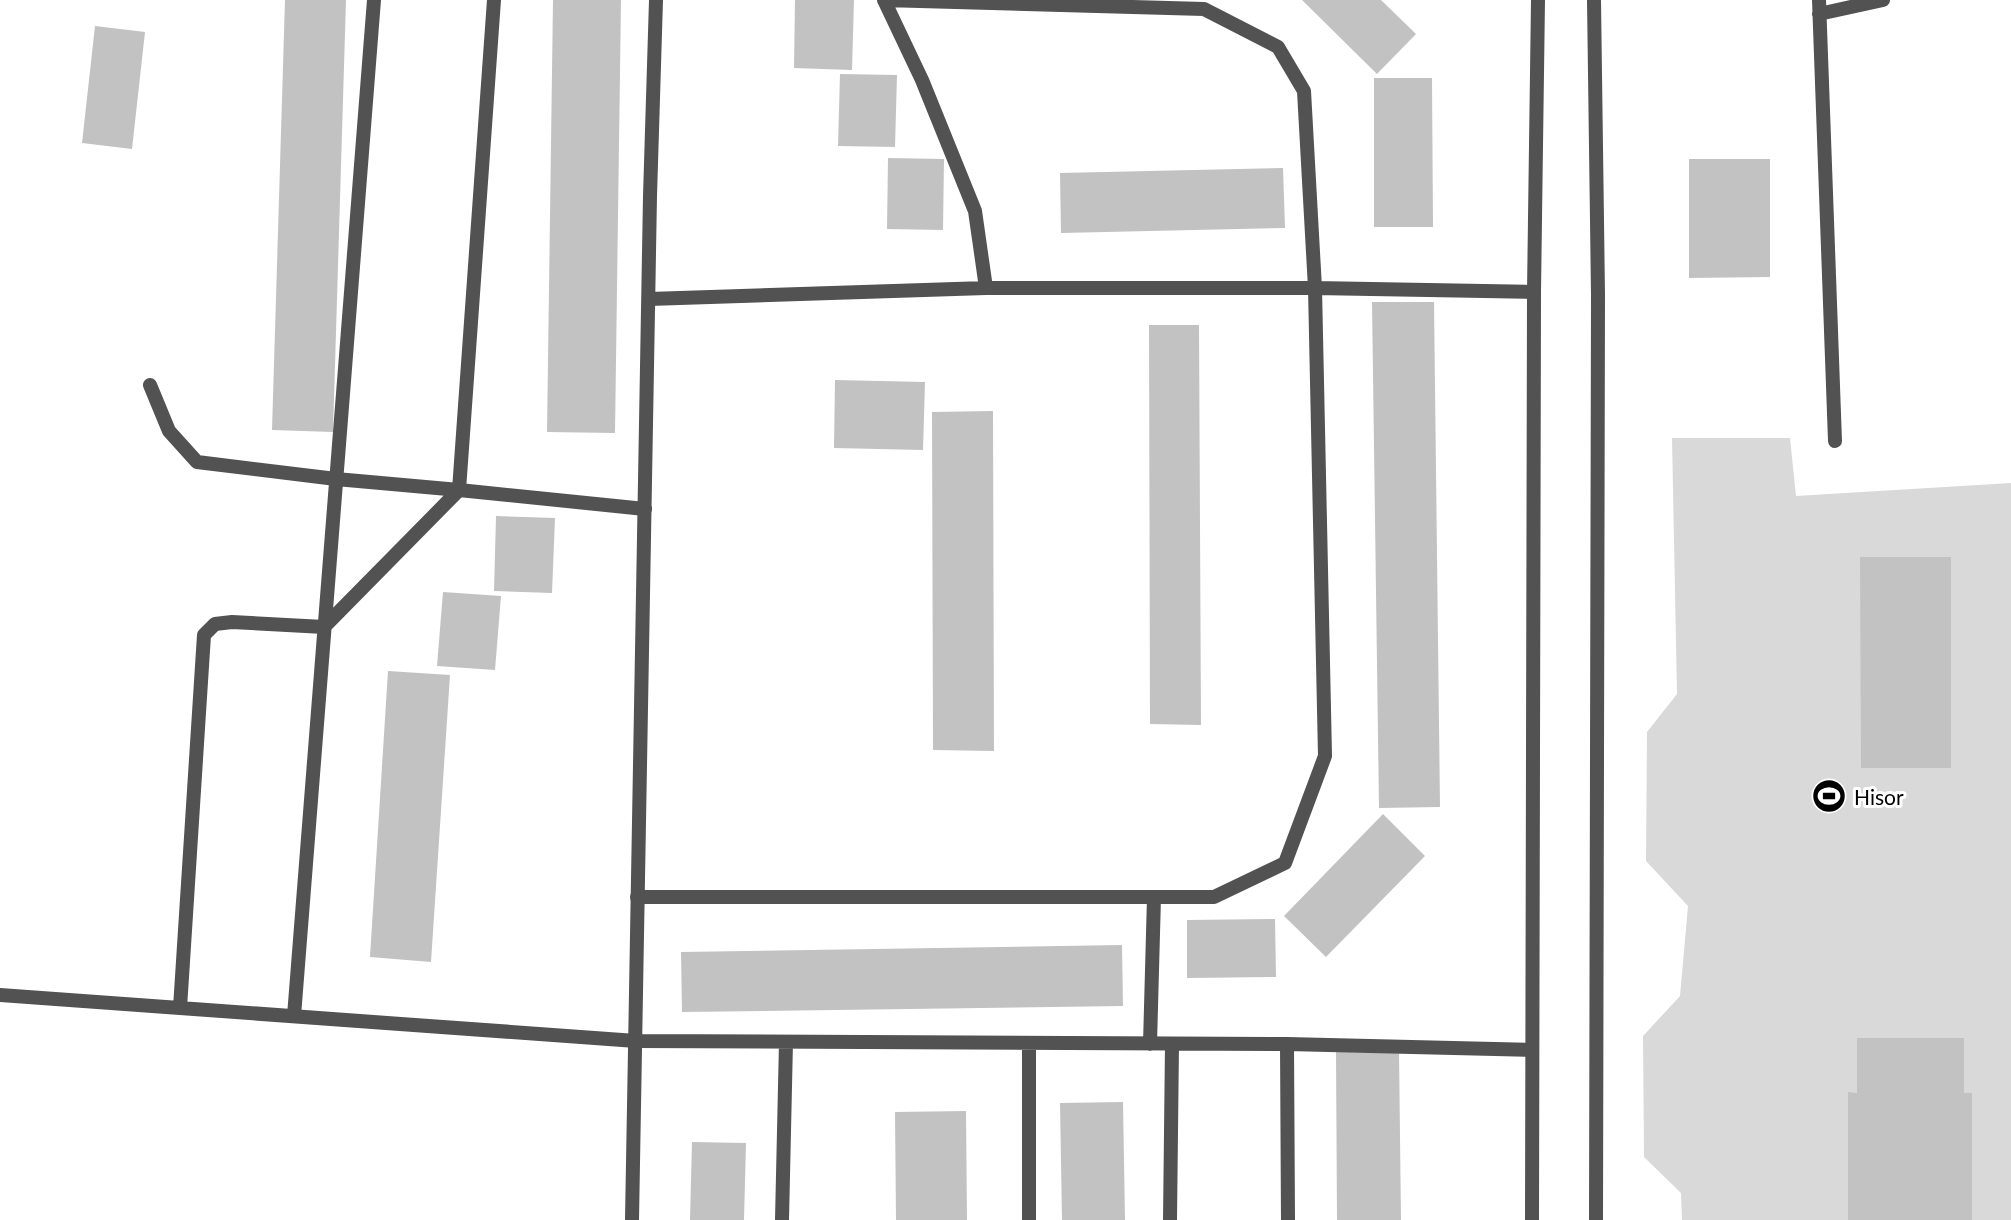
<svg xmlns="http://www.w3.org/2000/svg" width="2011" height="1220" font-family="Lato,sans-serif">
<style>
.green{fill:#d9d9d9}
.building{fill:#c2c2c2}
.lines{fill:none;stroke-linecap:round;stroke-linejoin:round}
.lane{stroke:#525252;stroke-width:14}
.street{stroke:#525252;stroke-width:14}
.labels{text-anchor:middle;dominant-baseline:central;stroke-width:6;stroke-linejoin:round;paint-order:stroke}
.poi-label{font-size:21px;fill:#000;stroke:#fff;text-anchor:start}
</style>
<rect width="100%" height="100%" fill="#fff"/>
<path class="green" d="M1672,438H1790L1796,496L2011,483V1220H1682L1681,1193L1644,1157L1643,1036L1680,996L1688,906L1646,861L1647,732L1677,694Z"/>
<path class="building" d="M285,0H346L333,432L272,430Z
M553,0H621L615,433L547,432Z
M795,0H854L852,70L794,68Z
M1302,0H1381L1416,34L1377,74Z
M95,26L145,32L132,149L82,143Z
M840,74L897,75L895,147L838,146Z
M1374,78H1432L1433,227H1374Z
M888,158L944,159L943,230L887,229Z
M1689,159H1770V277L1689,278Z
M1283,168L1285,228L1061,233L1060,173Z
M1372,302H1434L1440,807L1379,808Z
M1149,325H1199L1201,725L1150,724Z
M835,380L925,382L923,450L834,448Z
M993,411L994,751L933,750L932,412Z
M496,516L555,518L552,593L494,591Z
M1860,557H1951V768H1861Z
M443,592L501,596L495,670L437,666Z
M388,671L450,675L431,962L370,957Z
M1383,814L1425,856L1326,957L1284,916Z
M1275,919L1276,977L1187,978V920Z
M1122,945L1123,1006L682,1012L681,952Z
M1857,1038H1964V1093H1972V1220H1848V1092L1857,1093Z
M1399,1051L1401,1220H1337L1336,1052Z
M1123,1102L1125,1220H1062L1060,1103Z
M966,1111L967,1220H896L895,1112Z
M692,1142L746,1143L744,1220H690Z"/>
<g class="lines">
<path class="lane" d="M494,0L459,490L645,509
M884,0L922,80L975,211L986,288H1315L1534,292
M1819,0L1835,441
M1819,14L1883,0
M649,299L986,288
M150,385L169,431L197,462L336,479L459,490L324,627L232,622L215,624L204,635L180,1008
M637,897H1214L1285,863L1325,756L1315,288L1304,91L1278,47L1204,9L884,0
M0,995L636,1041L1287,1044L1532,1050
M294,1016L374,0
M1029,1043V1220
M1150,1044L1154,897
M1287,1044L1288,1220
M782,1220L786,1042
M1170,1220L1172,1044"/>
<path class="street" d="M1594,0L1598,295L1596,1220
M632,1220L650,196L656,0
M1532,1220L1534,292L1538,0"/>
</g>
<defs>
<g id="stadium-disc" transform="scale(1.75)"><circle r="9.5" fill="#000" stroke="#fff"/><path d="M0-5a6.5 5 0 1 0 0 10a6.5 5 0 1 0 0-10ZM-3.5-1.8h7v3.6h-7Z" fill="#fff"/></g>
</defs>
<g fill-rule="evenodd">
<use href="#stadium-disc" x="1829" y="796"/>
</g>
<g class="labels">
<g class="poi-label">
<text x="1854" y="796">Hisor</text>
</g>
</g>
</svg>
